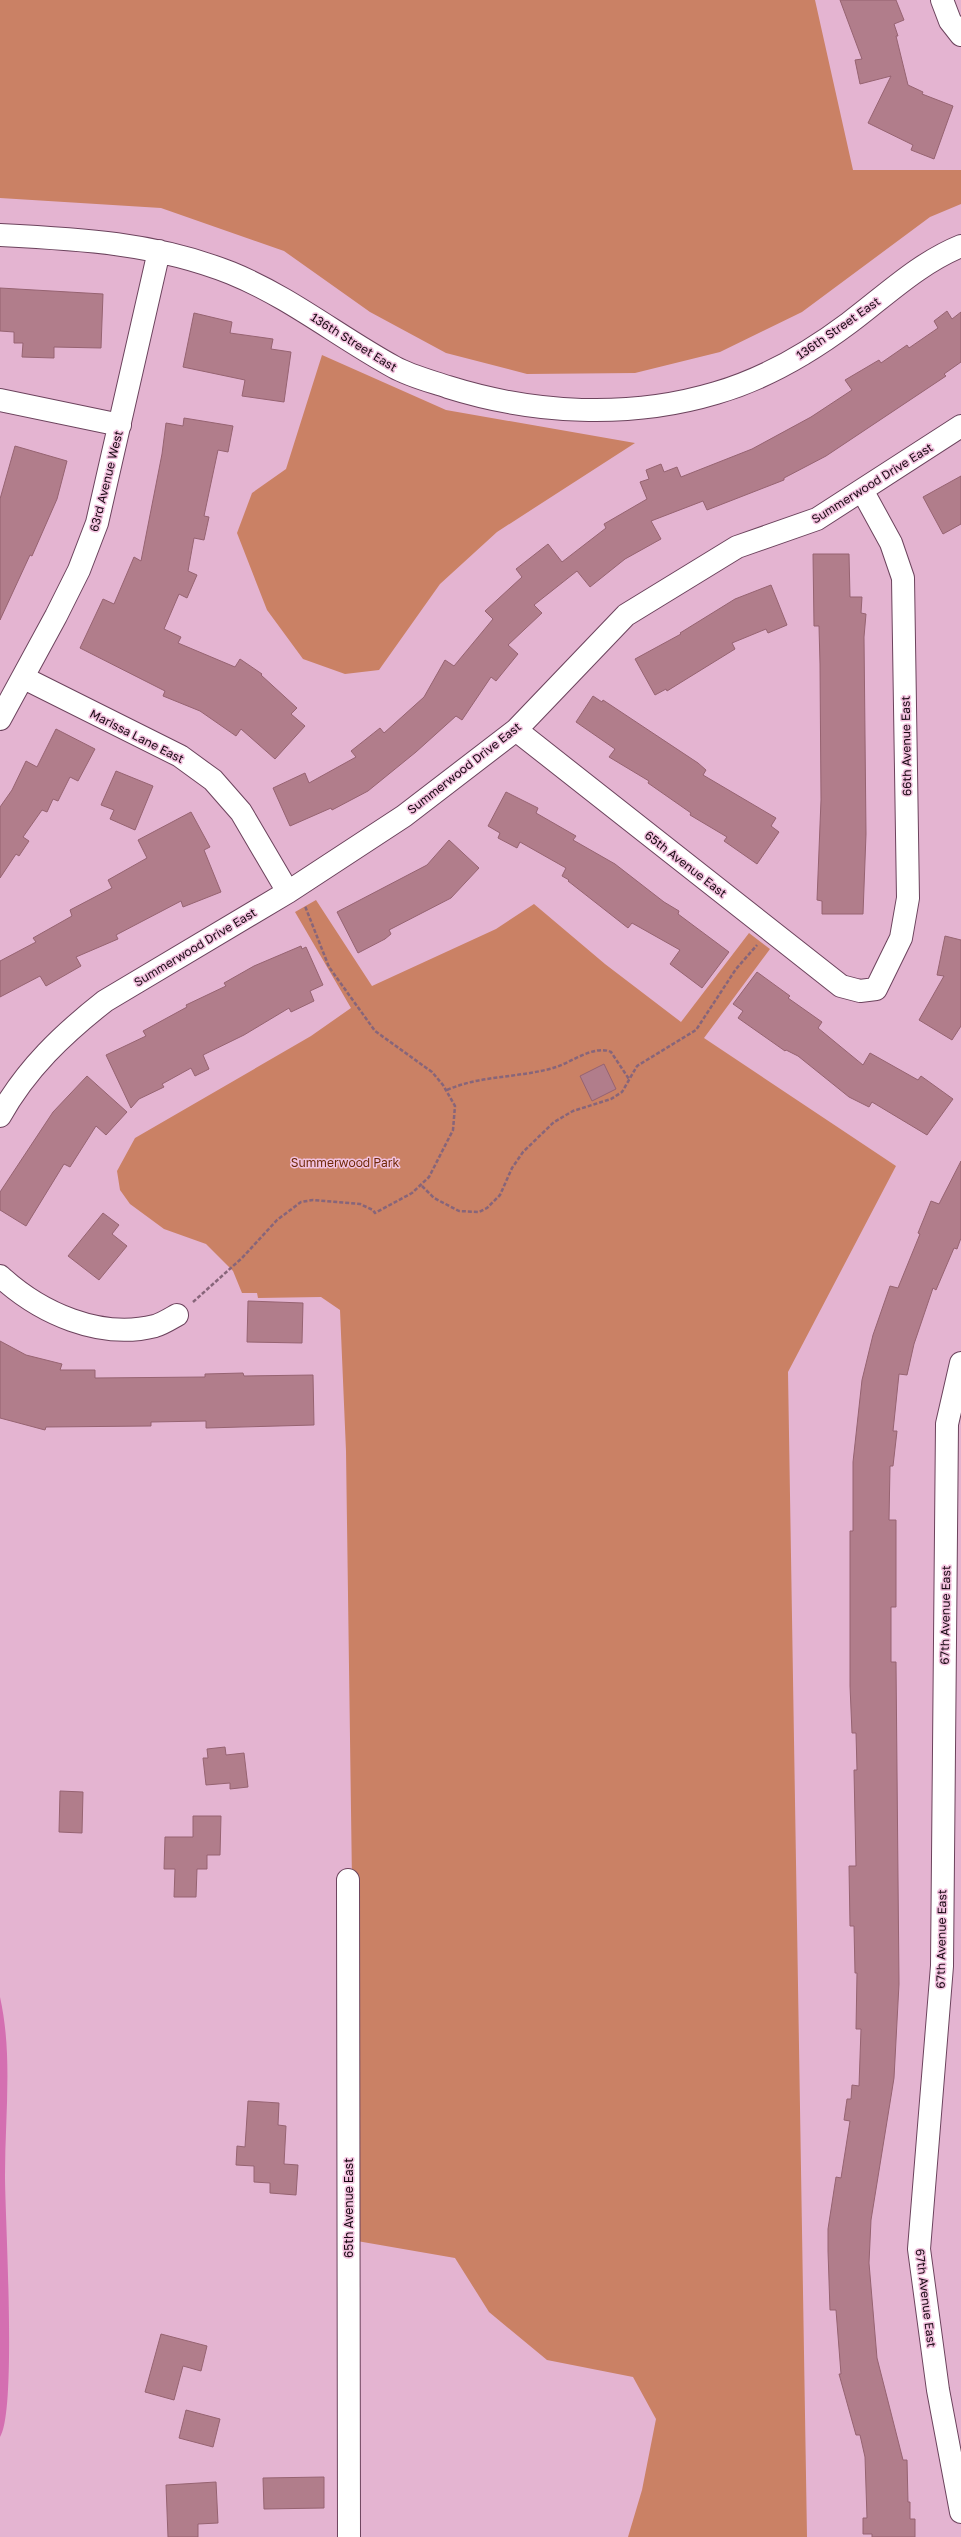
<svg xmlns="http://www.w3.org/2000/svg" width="961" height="2537" font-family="'Golos Text',sans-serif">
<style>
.green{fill:#ca8165}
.water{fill:#d46fb1}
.building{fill:#b17d8b;stroke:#966371}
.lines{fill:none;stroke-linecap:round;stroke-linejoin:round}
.minor-casing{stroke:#6c435d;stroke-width:24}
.path{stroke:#87657a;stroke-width:2.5;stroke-dasharray:4 2;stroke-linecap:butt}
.minor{stroke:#fff;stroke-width:22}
.labels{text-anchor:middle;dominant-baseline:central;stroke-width:3;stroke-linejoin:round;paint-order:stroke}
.street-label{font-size:12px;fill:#190913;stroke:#f2c1de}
.park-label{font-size:12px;fill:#6f2908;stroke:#f2c1de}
</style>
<rect width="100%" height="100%" fill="#e4b4d1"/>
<path class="green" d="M0,0H815L853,170H961V204L930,217L802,312L720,352L635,373L527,374L446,353L370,312L284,251L161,208L0,198Z
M322,355L446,410L635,443L497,532L440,584L379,670L345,674L303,659L267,610L237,533L252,493L286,469Z
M316,900L372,986L496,929L534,904L605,964L681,1022L749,933L770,949L704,1038L896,1166L788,1372L807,2537H628L642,2490L656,2419L633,2377L547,2360L489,2312L455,2258L357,2241L346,1451L340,1310L321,1297L258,1298L257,1293H242L233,1271L206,1244L164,1229L130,1204L120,1190L117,1171L135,1138L311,1036L351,1008L295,912Z"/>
<path class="water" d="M0,1997C13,2055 5,2116 5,2175C5,2217 17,2411 0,2437Z"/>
<path class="building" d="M840,0H896L904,20L894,24L898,36H896L908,85L923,92L922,94L953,106L934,159L911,150L913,145L868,123L891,76L860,84L855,60L862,59Z
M0,288L103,294L101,348L54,347V358L22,357L23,343H14V332L0,331Z
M947,311L952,319L961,312V362L944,374L946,376L826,456L784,478V480L707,510L703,501L651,521L661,539L625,559L590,587L577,571L534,605L542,613L508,645L518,654L496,681L491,677L462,720L456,716L416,752L368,791L332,810L331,808L290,826L273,788L305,773L309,783L356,757L351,751L380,728L384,733L424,697L445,660L454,666L493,619L485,611L522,577L516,569L548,544L562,562L606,528L604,524L647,499L640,482L649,479L646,470L661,464L664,472L677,467L681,477L752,449L811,417L852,390L845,380L879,360L881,363L907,345L909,348L938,328L934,321Z
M194,313L232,322L230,333L273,339L271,349L291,352L284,402L242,396L245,380L183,367Z
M184,418L233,426L228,452L218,450L204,516L209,517L204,540L194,538L188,571L197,575L187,598L179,594L164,629L181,637L178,643L235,667L240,659L262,674L261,675L297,708L291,714L305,726L275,759L241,729L236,736L200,711L163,696L165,691L80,648L103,599L114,604L134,557L141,561L162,454L166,423L183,426Z
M15,446L67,461L57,499L32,556L30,555L0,620V499Z
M961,476V524L943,534L923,497Z
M813,554H849L850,597H862L861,613L866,614L864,637L866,834L863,914H822V901L817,900L821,800L820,664L819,626H814Z
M771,585L787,625L768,633L766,629L732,643L735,649L667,691L666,689L655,695L635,659L681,634L680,633L735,599Z
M593,696L602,702L603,700L698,763L706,770L703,775L776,818L771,826L779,832L757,864L724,841L727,837L690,815L691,813L648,783L649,781L609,757L615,749L576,722Z
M56,729L95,749L78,781L70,777L58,801L53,799L47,812L42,810L23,837L29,841L19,856L16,854L0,878V807L12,790L26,761L37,767Z
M116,771L153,786L135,830L110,819L114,810L101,805Z
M506,792L538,808L536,813L576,836L573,840L615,864L664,902L679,911L678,914L729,952L702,988L670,964L680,950L632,923L628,928L568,881L569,880L562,876L566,868L520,842L517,848L498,838L500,833L488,826Z
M191,812L210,847L204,850L221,892L183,907L181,901L116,935L118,939L76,957L81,966L46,986L40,976L0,997V961L36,942L33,938L72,916L70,910L112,888L108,880L147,858L138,840Z
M449,840L479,868L451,898L389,930L391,934L385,939L358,953L337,912L427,865Z
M945,936L961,940V1026L952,1040L919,1020L944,976L937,975Z
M301,946L302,949L306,947L323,985L310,991L314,1001L291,1012L289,1008L244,1035L203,1055L209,1069L195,1076L191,1068L162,1084L164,1087L139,1099L131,1108L106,1055L146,1036L143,1031L187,1007L186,1005L226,986L224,983L254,966Z
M757,972L790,996L788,998L822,1022L818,1028L863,1065L870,1053L918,1080L921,1076L953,1099L927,1135L872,1102L869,1107L849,1097L798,1056L786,1050L785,1051L738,1018L743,1011L733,1004Z
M604,1064L616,1089L592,1101L580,1076Z
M87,1076L127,1112L106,1135L96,1126L70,1167L64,1164L26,1226L0,1210V1192L53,1112Z
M961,1161V1238L957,1249L954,1248L936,1290L933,1288L914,1344L907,1375L899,1374L893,1431H897L893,1466H890L889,1520H896V1607H891V1662H896L899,1984L894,2078L871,2220L869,2263L877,2358L903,2460H907L908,2502H910V2519H915V2537H872V2534H863V2518H867L865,2457L860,2435H856L839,2374H841L836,2310H830L828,2251V2229L836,2177L841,2178L850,2121L844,2120L847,2099H851L852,2085L859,2086L861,2029H856L857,1973H855L854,1926H850L849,1866H856L854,1770H857L856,1733H852L850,1686V1531H853V1462L862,1380L873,1335L890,1286L898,1288L920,1234L918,1233L931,1201L939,1204Z
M103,1213L119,1225L112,1234L127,1246L99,1280L68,1256Z
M248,1301L303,1303L302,1343L247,1342Z
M0,1341L26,1355L62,1364L60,1370H95V1378L205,1377V1374L243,1373L244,1376L313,1375L314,1425L206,1428V1421L151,1422V1426L46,1427L45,1430L0,1418Z
M225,1747L226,1755L244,1753L248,1787L230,1789V1783L206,1785L203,1758H208L207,1749Z
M60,1791L83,1792L82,1833L59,1832Z
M193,1816H221L220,1855H207V1869H197L196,1897H174L175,1869H164L165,1837H193Z
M248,2101L279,2103L278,2125L286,2126L284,2164L298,2165L296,2195L270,2193V2183L254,2182V2166L236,2165L237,2146L245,2147Z
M161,2334L207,2346L201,2371L183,2366L174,2400L145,2392Z
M186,2410L220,2419L213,2447L179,2438Z
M324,2477V2508L264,2509L263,2478Z
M216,2482L218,2523L198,2524V2537H168L166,2485Z"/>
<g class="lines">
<g class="minor-casing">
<path id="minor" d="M942,0L950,21L961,35
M0,235C79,239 156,243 231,273C290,297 339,337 394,367C410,376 430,381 448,387C534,414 629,419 716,393C764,379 809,353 849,323C885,296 919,263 961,246
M0,400L120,425
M24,678L180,756L213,780L241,812L288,892
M0,719L56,616L79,570L97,523L159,251
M516,730L841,986L860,991L876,989L901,938L908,898L903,578L891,543L862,490
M0,1116C26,1069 63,1034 105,1001L288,892L404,816L516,730L626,615L737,547L817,519L961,426
M0,1276C40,1313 100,1340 155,1326C162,1324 170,1319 177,1315
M961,1363L947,1424L942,1966L919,2249L938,2390L961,2512
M348,1880L349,2537"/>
</g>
<path class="path" d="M447,1090C481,1075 518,1078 553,1068C569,1064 594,1044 611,1052L629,1079
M422,1186L434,1198L459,1211L479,1212L487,1208L500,1195L512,1168L523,1152L554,1122L573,1111L611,1099L622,1092L637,1066L696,1030L736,969L757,945
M193,1302L242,1258L277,1220L301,1202L313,1200L360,1204L373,1210L375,1213L412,1193L429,1177L453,1130L455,1106L443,1085L432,1072L375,1031L329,967L305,906"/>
<use href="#minor" class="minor"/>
</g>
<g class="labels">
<g class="street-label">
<text transform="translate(838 328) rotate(-35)">136th Street East</text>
<text transform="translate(354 342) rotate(32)">136th Street East</text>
<text transform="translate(106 481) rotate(-76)">63rd Avenue West</text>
<text transform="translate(872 483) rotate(-32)">Summerwood Drive East</text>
<text transform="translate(137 736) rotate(27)">Marissa Lane East</text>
<text transform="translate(906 746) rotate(-91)">66th Avenue East</text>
<text transform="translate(464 768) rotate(-38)">Summerwood Drive East</text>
<text transform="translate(686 864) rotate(38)">65th Avenue East</text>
<text transform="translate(195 947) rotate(-31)">Summerwood Drive East</text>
<text transform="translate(945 1615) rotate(-89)">67th Avenue East</text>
<text transform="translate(941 1939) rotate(-89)">67th Avenue East</text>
<text transform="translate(348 2208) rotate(-90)">65th Avenue East</text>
<text transform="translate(926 2298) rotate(83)">67th Avenue East</text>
</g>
<g class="park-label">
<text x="345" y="1162">Summerwood Park</text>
</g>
</g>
</svg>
